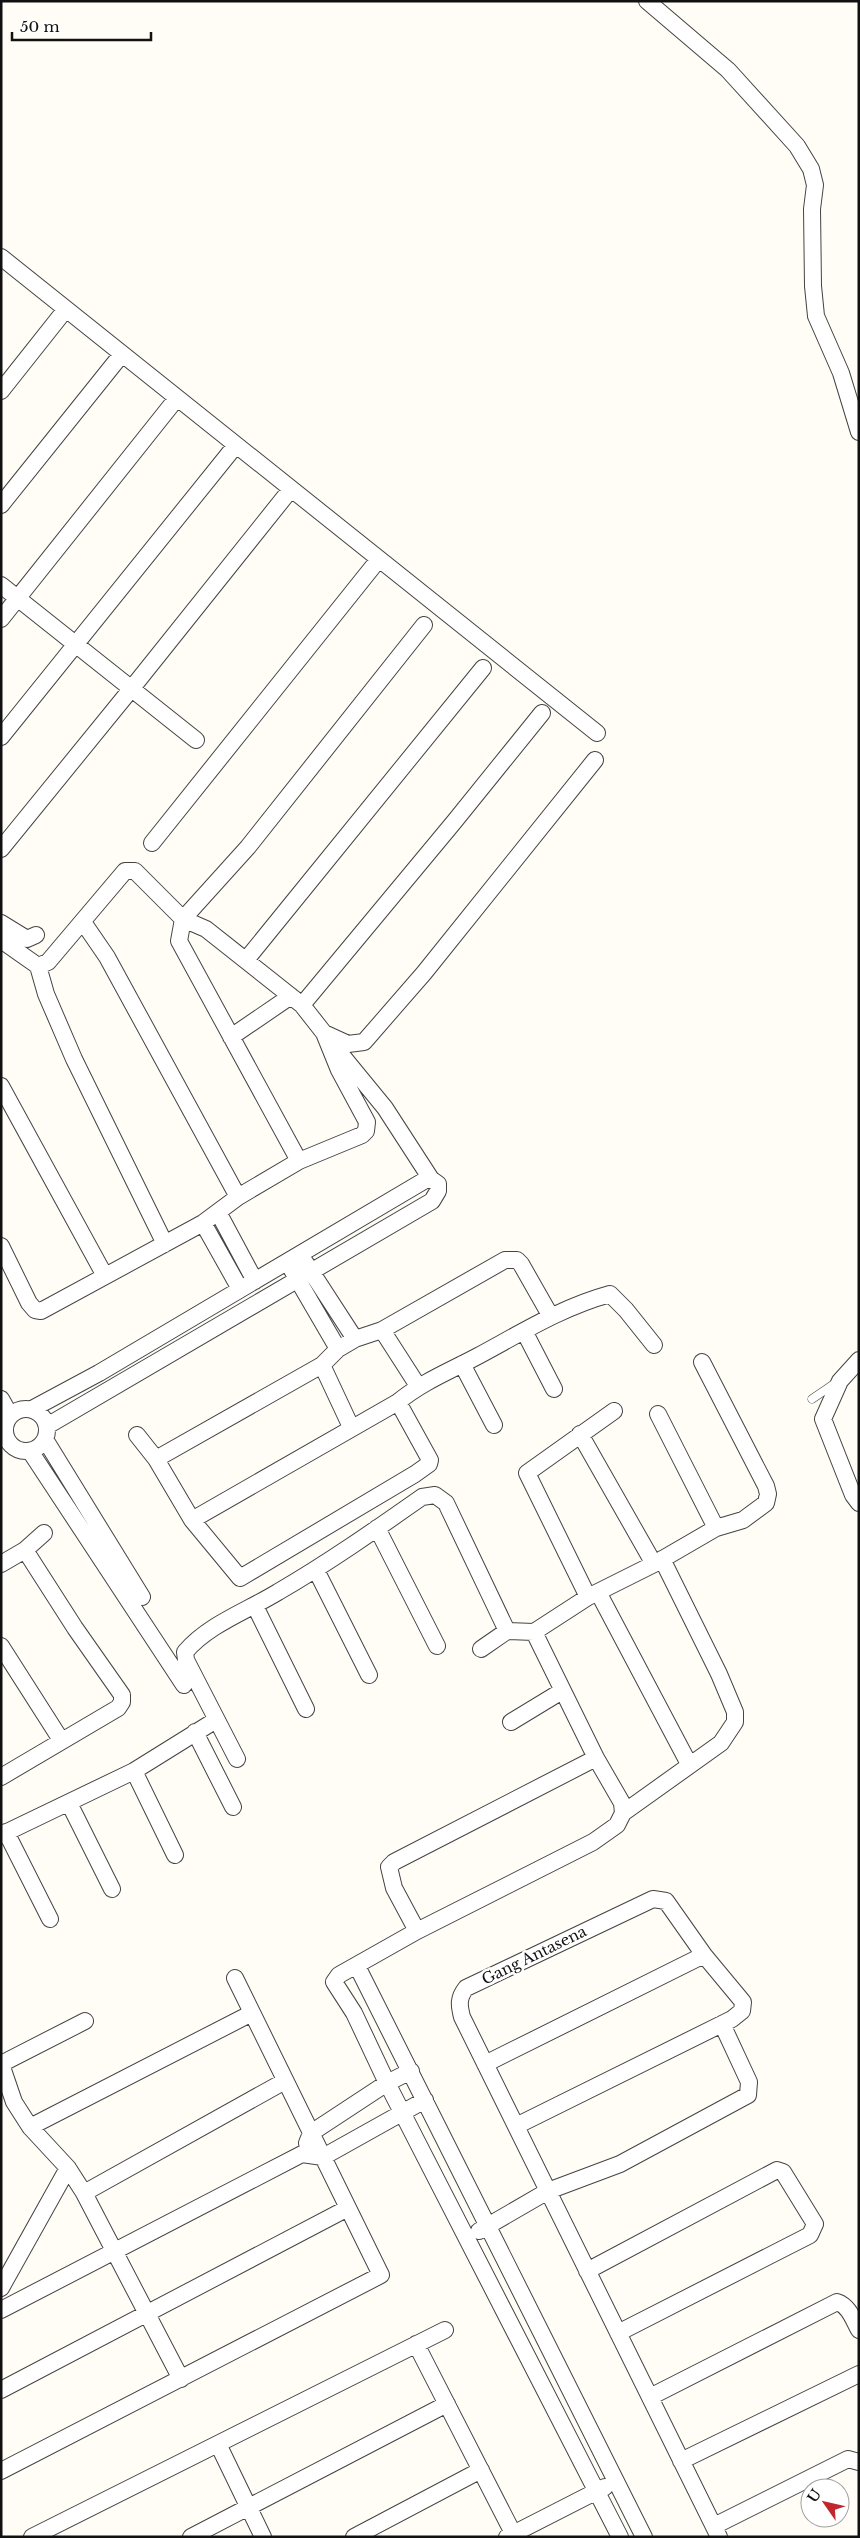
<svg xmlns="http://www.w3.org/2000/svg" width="860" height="2538" font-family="'Libre Baskerville',serif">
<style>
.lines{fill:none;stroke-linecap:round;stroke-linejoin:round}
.lane-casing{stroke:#444;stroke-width:9}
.street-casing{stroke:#444;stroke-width:18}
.lane{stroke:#fff;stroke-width:8}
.street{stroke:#fff;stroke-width:16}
.labels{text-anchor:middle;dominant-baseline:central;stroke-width:5;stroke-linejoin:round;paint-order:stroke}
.street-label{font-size:15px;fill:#111;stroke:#fff}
</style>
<rect width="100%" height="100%" fill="#fffdf5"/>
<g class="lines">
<g class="lane-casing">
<path id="lane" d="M812,1399L834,1384"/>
</g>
<g class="street-casing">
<path id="street" d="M647,1L728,70L797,146L811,169L815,185L812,209L813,286L816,316L841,373L859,432
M1,257L597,733
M1,391L66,309
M1,505L122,354
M1,585L196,740
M1,619L177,398
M1,737L236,445
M152,843L379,559
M1,849L132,688L291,489
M83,922L107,957L238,1197
M1,923L27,939L36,935
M1,940L38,966L48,962L125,871H135L183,919L206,929L302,1005L324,1033L339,1070L367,1122L366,1131L362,1135L299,1161L238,1197L203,1223L41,1311L35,1310L29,1303L1,1246
M246,960L483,668
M38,966L46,994L74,1059L165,1244
M302,1005L454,822L542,713
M324,1033L348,1044L364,1042L424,973L595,760
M231,1037L291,996
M335,1047L385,1108L431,1179
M1,1086L105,1276
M299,1161L179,941L183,919L248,847L424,625
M218,1212L255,1281
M203,1223L240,1289
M305,1262L355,1339
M292,1270L338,1349
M382,1330L418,1386
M524,1331L554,1389
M859,1360L840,1381L823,1419L853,1495L859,1503
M462,1364L494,1425
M322,1365L351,1427
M1,1399L10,1415
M5 1430a21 21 0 1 1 42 0a21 21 0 1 1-42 0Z
M32,1409L99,1373L427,1179H431L438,1184V1191L432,1201L47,1426
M658,1414L716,1528
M580,1434L654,1564
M137,1435L156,1459L192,1520L240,1578L415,1474L429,1464L430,1460L398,1402
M46,1441L142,1597
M30,1451L184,1685
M156,1459L322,1365L338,1349L355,1339L382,1330L505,1260H517L521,1264L550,1315
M192,1520L398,1402C422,1382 450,1371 478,1356C521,1333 562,1307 610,1294L626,1310L654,1345
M377,1528L437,1646
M1,1564L25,1550L44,1533
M316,1570L369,1675
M598,1592L689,1764
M588,1597L527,1473L614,1411
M255,1606L306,1709
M534,1632L596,1758L622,1803L623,1813L617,1825L593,1842L417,1931L339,1975L334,1982L354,2013L387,2083L620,2537
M1,1646L61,1740
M481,1649L507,1631L534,1632L588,1597L654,1564L716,1528L743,1520L766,1503L768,1494L766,1486L702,1362
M511,1722L562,1691
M195,1732L233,1807
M237,1759L186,1660L185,1652C209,1624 247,1611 278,1592C328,1563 375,1530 422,1497L435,1495L446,1503L507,1631
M134,1771L175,1855
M1,1777L118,1708L122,1702V1695L75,1628L25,1550
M69,1803L112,1889
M623,1813L721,1743L735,1722V1712L719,1674L662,1559
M6,1832L50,1919
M1,1835L134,1771L216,1720
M417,1931L394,1888L389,1867L394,1862L596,1758
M704,1955L666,1901L653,1899L466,1988C458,1998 459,2005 462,2017L719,2537
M357,1966L644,2537
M1,2064L14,2102L30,2127L68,2168L84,2193L181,2379
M1,2064L85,2021
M485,2064L704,1955L743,2002L742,2011L732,2019L516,2126
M30,2127L252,2013
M307,2143L311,2133L387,2083L411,2071
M84,2193L285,2081
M479,2231L548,2191L620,2164L748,2095L749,2082L722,2024
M587,2271L777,2170L783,2172L815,2224L810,2235L618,2333
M1,2288L68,2168
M1,2310L302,2154L323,2157L425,2100
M416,2344L515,2537
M1,2390L348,2208
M650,2397L837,2302C849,2306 853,2319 859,2330
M218,2444L263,2537
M681,2461L859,2374
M1,2471L381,2275L235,1978
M714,2526L848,2459L859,2462
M32,2537L445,2330
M191,2537L447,2404
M354,2537L481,2470
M507,2537L605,2487"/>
</g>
<use href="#lane" class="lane"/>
<use href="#street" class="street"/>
</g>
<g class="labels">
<g class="street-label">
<text transform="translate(534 1955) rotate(-26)">Gang Antasena</text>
</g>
</g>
<rect width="860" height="2538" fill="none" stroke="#111111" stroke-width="5"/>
<g transform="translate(825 2503) rotate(304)"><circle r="24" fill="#ffffff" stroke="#a0a0a0"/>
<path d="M0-4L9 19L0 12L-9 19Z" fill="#c4262e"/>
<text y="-8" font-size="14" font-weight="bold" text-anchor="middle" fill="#111111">U</text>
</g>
<path d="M12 32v8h139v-8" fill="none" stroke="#111111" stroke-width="2.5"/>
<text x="20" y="32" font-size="15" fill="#111111" stroke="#ffffff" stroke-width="4" paint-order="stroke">50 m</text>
</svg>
